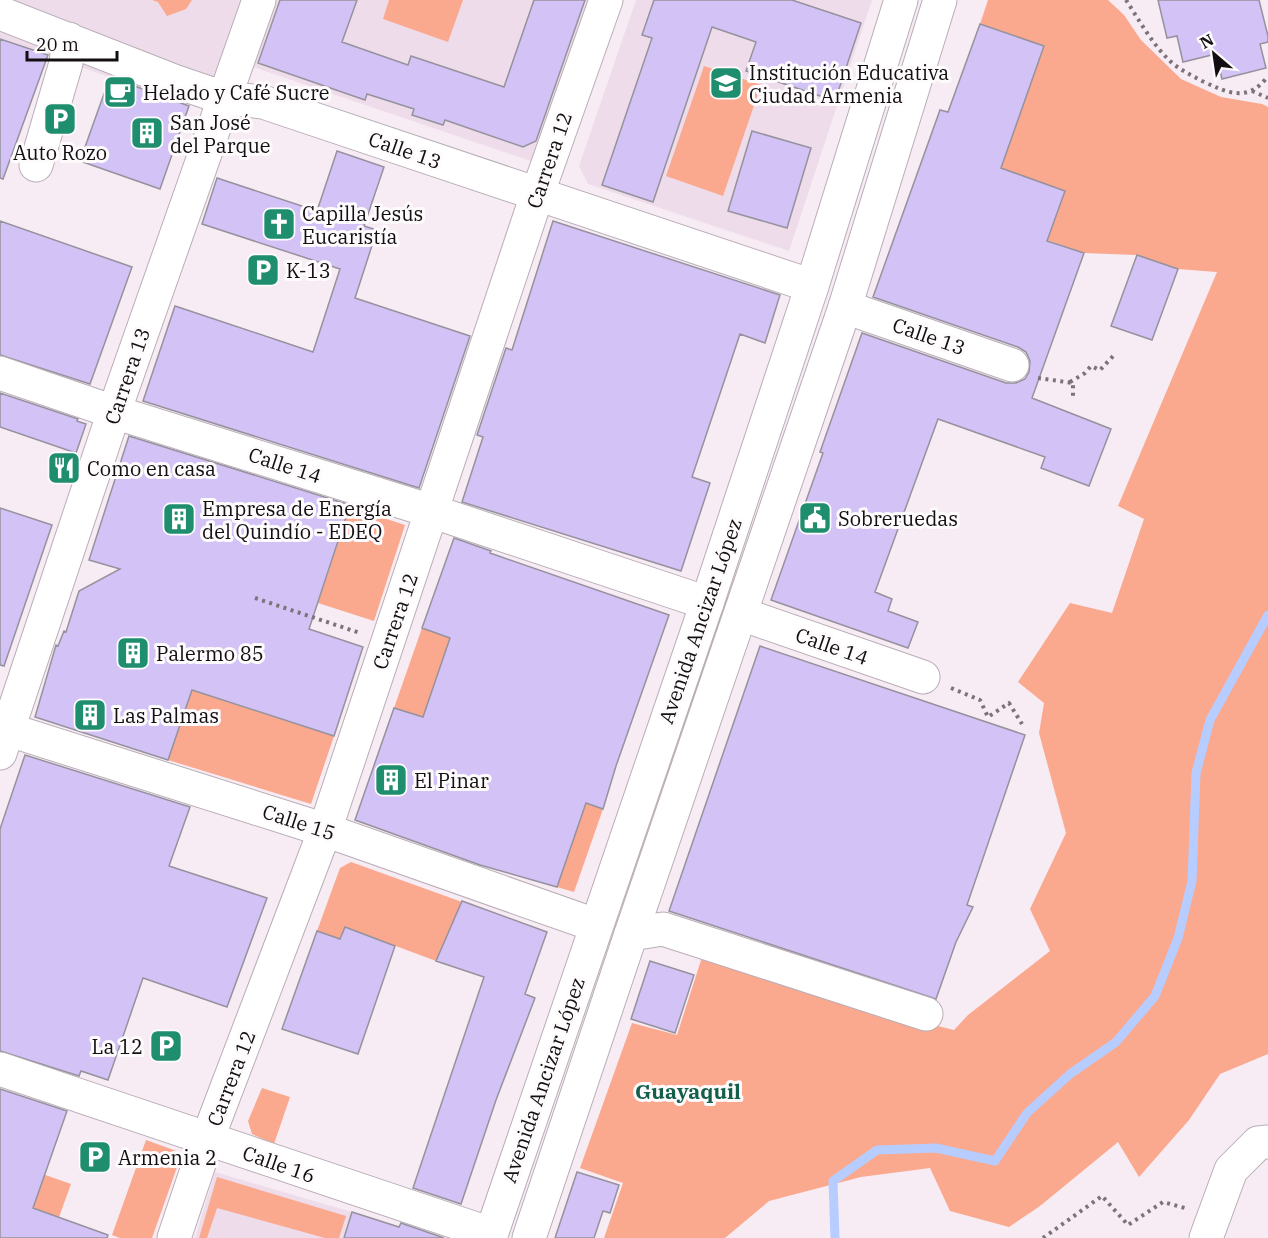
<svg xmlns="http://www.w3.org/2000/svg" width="1268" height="1238" font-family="'IBM Plex Serif',serif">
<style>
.built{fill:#eedcea}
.green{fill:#faa88e}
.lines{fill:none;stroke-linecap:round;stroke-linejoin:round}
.stream{stroke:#b8cdff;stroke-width:9}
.building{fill:#d3c2f6;stroke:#95929d;stroke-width:1.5}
.minor-casing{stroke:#b9aeb7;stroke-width:35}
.major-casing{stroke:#b9aeb7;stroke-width:35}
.path{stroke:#7b7379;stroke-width:4;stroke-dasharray:3 4.5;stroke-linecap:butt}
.minor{stroke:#fff;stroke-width:33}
.major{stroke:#fff;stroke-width:33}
.labels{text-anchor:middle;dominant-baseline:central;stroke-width:6;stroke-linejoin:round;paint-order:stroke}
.poi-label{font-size:20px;fill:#120e11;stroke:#fefbfd;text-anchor:start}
.street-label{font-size:20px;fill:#120e11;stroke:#fefbfd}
.neighbourhood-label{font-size:21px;font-weight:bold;fill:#135f49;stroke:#fefbfd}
</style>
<rect width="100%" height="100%" fill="#f7ebf4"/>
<path class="built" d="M0,0H590L534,162L253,67L237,118L190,105L0,39Z
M636,0H872L789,251L588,184L579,166Z
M215,1172L352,1212L344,1238H195Z"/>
<path class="green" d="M152,0H192L186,9L167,16L158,2Z
M389,0H463L448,42L383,19Z
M988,0H1108L1124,15L1141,40L1181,79L1221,97L1262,104L1268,107V1054L1220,1074L1189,1120L1139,1177L1118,1142L1040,1206L1009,1227L950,1211L930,1168L861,1177L769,1201L725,1238H604L623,1183L580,1168L632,1023L677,1035L703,954L824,998L954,1030L968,1015L1050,951L1030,909L1066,833L1039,733L1044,703L1018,682L1070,603L1112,613L1144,519L1118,506L1217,272L1178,269L1137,255L1084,253L1047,240L1065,191L997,167L1013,134L1044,46L980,24Z
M704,66L761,85L723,196L666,176Z
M350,507L405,525L374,621L318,603Z
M422,628L450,638L435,682L464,692L451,727L394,708Z
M191,690L334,736L311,804L168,760Z
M535,786L603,809L574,892L557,887Z
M351,862L462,902L436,961L345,927L340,939L317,931L340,868Z
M262,1088L290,1097L274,1144L252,1134L248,1121Z
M146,1140L182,1153L152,1238H120L112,1235Z
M20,1166L71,1184L59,1217L8,1199Z
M217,1177L346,1216L339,1238H325L217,1208L207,1238H199Z"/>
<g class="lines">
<path class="stream" d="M835,1238L833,1181L877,1150L936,1148L995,1161L1027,1113L1070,1074L1116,1042L1155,996L1178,938L1192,881L1196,773L1210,720L1268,615"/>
</g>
<path class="building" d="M280,0H357L342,42L408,65L411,56L504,87L534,0H585L536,141L523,147L445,120L443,125L412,115L414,109L367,94L365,100L258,63Z
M654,0H792L861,23L835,101L746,71L756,42L712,27L653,202L602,185L652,38L642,35Z
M1158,0H1259L1268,36V42L1260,44L1266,68L1222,79L1216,54L1183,62L1177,36L1167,38Z
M980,24L1044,46L1001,168L1065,191L1047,241L1084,253L1032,398L1111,429L1089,486L1041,468L1045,457L938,419L875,592L892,599L888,611L918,622L908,648L771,600L823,453L820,452L862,333L1006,383H1016L1025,379L1029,372L1030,361L1026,352L1018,347L873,297L940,110L948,112Z
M0,39L48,55L3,179L0,178Z
M110,77L189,106L160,189L80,161Z
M752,131L811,148L787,228L728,211Z
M337,151L384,167L364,226L377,230L355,298L470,336L419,488L143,401L175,306L313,352L340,269L202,224L217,178L317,211Z
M0,221L132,267L90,384L0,355Z
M553,221L780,295L765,343L740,334L692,477L710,483L681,571L462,502L483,437L477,435L506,348L512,350Z
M1137,255L1178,269L1152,340L1111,326Z
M0,393L78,419L77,421L86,424L76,453L0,427Z
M129,436L350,505L309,629L363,647L334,736L192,690L168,760L35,717L56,645L58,646L64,631L66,632L79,591L120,569L89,560Z
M0,508L52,525L4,666L0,665Z
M454,538L491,551L490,553L669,615L616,766L603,809L586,803L557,887L480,865L355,820L394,708L423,717L450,638L422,628Z
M760,646L1025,735L967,905L973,907L956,942L936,999L669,911Z
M25,755L190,807L169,866L267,898L227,1007L143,978L108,1080L81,1071L79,1076L0,1051V829Z
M462,901L547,932L525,994L535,998L496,1100L461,1204L413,1188L484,977L436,961Z
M345,927L395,946L358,1054L282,1029L317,931L340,939Z
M650,961L694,975L675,1033L631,1019Z
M0,1089L67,1111L33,1208L108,1235L107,1238H0Z
M577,1172L619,1185L610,1213L603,1211L594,1238H555Z
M352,1212L399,1227L401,1223L444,1238H344Z"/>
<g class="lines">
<g class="minor-casing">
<path id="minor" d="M0,13L174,81L215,95L225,98L263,102L812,286
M36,165L66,63L69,39
M845,307L1012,365
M0,373L114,412L431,511L707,603
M741,614L923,677
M0,727L325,830L595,925
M0,753L114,412L259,0
M631,934L663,929L926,1014
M0,1069L491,1234
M174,1238L207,1140L325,830L537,195L606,0
M1206,1238L1231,1170L1258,1143L1268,1142"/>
</g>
<g class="major-casing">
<path id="major" d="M490,1238L707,603L812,286L901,0
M529,1238L631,934L845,307L940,0"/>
</g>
<path class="path" d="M1126,0C1139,20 1153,45 1170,61C1180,70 1191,75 1202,81C1228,93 1248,103 1268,76
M1252,91L1268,98
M1038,378L1073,383V398
M1070,382L1085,373L1091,366L1100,370L1116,353
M255,598L360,633
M951,688L980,700L988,717L1009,703L1022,724
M1043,1238L1102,1196L1128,1225L1163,1202L1185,1208"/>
<use href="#minor" class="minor"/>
<use href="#major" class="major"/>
</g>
<defs>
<g id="university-square" transform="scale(1.725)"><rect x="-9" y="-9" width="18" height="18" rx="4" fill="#1f8e6e" stroke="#fefbfd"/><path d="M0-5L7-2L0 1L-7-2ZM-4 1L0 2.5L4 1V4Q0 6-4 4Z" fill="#fff"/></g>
<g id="cafe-square" transform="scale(1.725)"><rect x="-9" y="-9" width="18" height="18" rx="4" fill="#1f8e6e" stroke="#fefbfd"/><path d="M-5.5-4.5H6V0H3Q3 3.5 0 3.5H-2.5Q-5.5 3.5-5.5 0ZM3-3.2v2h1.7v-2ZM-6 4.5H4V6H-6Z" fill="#fff"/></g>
<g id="parking-square" transform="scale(1.725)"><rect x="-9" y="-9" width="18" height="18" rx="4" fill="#1f8e6e" stroke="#fefbfd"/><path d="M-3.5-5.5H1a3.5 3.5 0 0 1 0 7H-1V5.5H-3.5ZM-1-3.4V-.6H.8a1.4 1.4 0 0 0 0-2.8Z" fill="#fff"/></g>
<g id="building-square" transform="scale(1.725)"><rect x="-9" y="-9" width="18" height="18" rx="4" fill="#1f8e6e" stroke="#fefbfd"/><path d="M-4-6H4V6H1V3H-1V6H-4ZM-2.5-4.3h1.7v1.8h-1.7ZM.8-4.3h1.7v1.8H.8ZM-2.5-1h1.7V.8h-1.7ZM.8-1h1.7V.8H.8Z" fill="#fff"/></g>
<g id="church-square" transform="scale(1.725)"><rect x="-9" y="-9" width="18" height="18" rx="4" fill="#1f8e6e" stroke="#fefbfd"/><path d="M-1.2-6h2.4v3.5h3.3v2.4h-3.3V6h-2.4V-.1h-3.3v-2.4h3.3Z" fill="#fff"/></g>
<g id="restaurant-square" transform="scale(1.725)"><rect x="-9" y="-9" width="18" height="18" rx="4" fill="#1f8e6e" stroke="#fefbfd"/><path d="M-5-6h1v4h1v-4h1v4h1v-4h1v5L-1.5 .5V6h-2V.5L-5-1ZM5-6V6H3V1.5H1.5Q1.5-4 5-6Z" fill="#fff"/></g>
<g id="civic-square" transform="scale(1.725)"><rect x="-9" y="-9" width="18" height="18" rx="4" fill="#1f8e6e" stroke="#fefbfd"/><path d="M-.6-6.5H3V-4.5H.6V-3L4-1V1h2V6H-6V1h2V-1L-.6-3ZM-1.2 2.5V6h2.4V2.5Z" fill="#fff"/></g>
</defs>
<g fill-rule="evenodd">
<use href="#university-square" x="726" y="83"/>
<use href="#cafe-square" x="120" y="92"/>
<use href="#parking-square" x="60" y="119"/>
<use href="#building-square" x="147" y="133"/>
<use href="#church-square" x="279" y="224"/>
<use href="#parking-square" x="263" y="270"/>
<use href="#restaurant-square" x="64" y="468"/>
<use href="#civic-square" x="815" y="518"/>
<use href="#building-square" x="179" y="519"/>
<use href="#building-square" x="133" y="653"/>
<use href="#building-square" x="90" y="715"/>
<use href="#building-square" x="391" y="780"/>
<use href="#parking-square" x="166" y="1046"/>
<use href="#parking-square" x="95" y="1157"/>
</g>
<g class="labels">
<g class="poi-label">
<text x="749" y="72">Institución Educativa<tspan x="749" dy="23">Ciudad Armenia</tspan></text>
<text x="143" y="92">Helado y Café Sucre</text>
<text x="170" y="122">San José<tspan x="170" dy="23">del Parque</tspan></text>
<text x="60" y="152" text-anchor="middle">Auto Rozo</text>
<text x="302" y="213">Capilla Jesús<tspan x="302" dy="23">Eucaristía</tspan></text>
<text x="286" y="270">K-13</text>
<text x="87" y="468">Como en casa</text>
<text x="202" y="508">Empresa de Energía<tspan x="202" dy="23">del Quindío - EDEQ</tspan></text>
<text x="838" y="518">Sobreruedas</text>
<text x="156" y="653">Palermo 85</text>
<text x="113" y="715">Las Palmas</text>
<text x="414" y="780">El Pinar</text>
<text x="143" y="1046" text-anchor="end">La 12</text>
<text x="118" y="1157">Armenia 2</text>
</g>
<g class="street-label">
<text transform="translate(405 150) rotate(19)">Calle 13</text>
<text transform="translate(549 160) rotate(-71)">Carrera 12</text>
<text transform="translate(929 336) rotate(19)">Calle 13</text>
<text transform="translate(127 376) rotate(-71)">Carrera 13</text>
<text transform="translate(285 465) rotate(18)">Calle 14</text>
<text transform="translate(395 621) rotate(-71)">Carrera 12</text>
<text transform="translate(700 621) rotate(-71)">Avenida Ancizar López</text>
<text transform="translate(832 646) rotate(19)">Calle 14</text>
<text transform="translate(299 822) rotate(18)">Calle 15</text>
<text transform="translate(231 1078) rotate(-69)">Carrera 12</text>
<text transform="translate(543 1080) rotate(-71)">Avenida Ancizar López</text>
<text transform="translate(279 1164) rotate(19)">Calle 16</text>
</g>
<g class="neighbourhood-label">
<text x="688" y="1091">Guayaquil</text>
</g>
</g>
<g transform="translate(1214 54) rotate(331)" stroke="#fefbfd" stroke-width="4.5" paint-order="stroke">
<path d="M0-4.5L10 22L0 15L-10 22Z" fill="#120e11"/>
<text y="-9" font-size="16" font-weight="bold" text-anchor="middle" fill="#120e11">N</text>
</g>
<path d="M27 51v9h90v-9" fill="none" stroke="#120e11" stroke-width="3"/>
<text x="36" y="51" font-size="18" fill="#120e11" stroke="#fefbfd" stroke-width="4.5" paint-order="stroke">20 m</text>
</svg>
